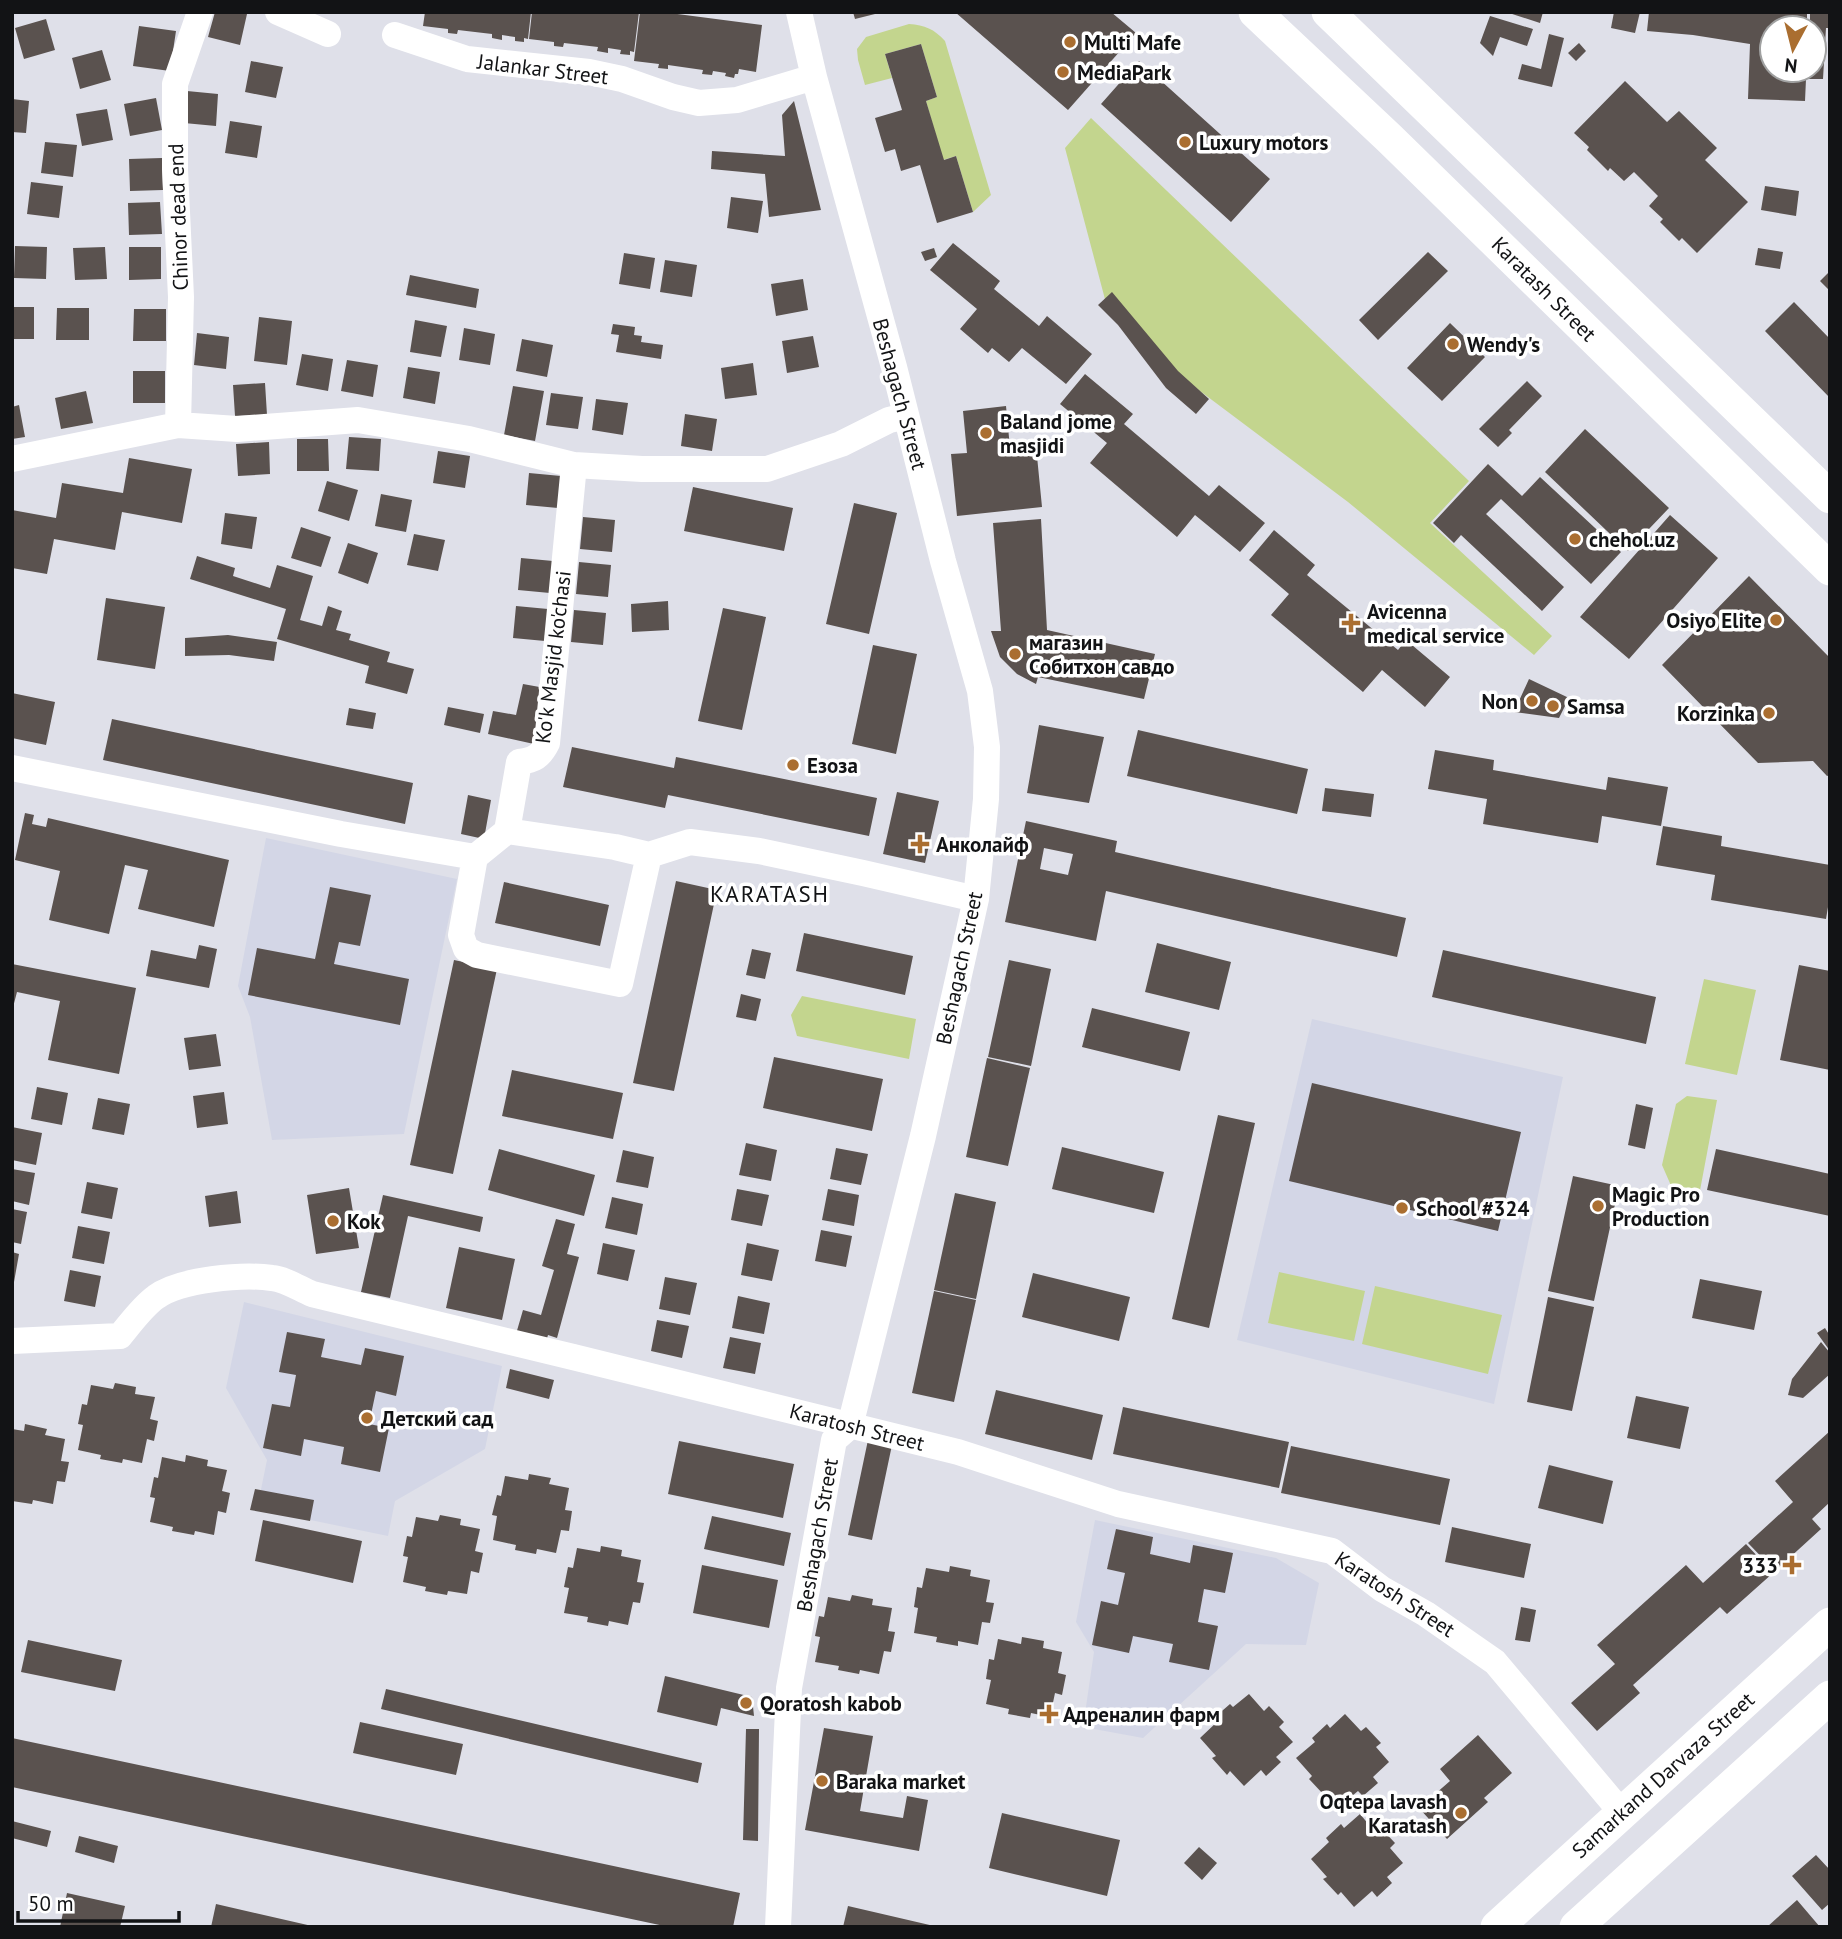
<svg xmlns="http://www.w3.org/2000/svg" width="1842" height="1939" font-family="'PT Sans',sans-serif">
<style>
.built{fill:#d3d6e6}
.green{fill:#c3d58e}
.building{fill:#5a524f;fill-rule:evenodd}
.lines{fill:none;stroke-linecap:round;stroke-linejoin:round}
.minor{stroke:#fff;stroke-width:26}
.major{stroke:#fff;stroke-width:33}
.poi-dot{fill:#aa6e30;stroke:#fff;stroke-width:2.5}
.labels{text-anchor:middle;dominant-baseline:central;stroke-width:7;stroke-linejoin:round;paint-order:stroke}
.poi-label{font-size:21px;font-weight:bold;fill:#121315;stroke:#fff;text-anchor:start}
.street-label{font-size:21px;fill:#121315;stroke:#fff}
.neighbourhood-label{font-size:23px;letter-spacing:2px;fill:#121315;stroke:#fff}
</style>
<rect width="100%" height="100%" fill="#dfe0e9"/>
<path class="built" d="M266,838L457,879L404,1134L272,1140L250,1017L238,986Z
M1312,1019L1563,1077L1494,1404L1237,1340Z
M244,1302L502,1366L485,1449L395,1501L388,1536L257,1509L267,1460L226,1388Z
M1095,1520L1276,1558L1319,1583L1306,1645L1246,1644L1143,1738L1083,1727L1094,1652L1076,1622Z"/>
<path class="green" d="M909,24C925,25 934,29 945,41L991,195L973,212L956,156L943,160L926,101L937,97L921,44L885,54L892,78L865,85L858,60L857,49L866,37Z
M1091,118L1469,481L1430,523L1552,636L1534,655L1348,502L1188,382L1106,303L1065,148Z
M1704,979L1756,990L1737,1075L1685,1064Z
M802,996L916,1019L909,1059L797,1036L791,1015Z
M1687,1096L1717,1100L1698,1201L1676,1197L1662,1165L1676,1104Z
M1279,1272L1365,1291L1354,1341L1268,1323Z
M1375,1286L1502,1315L1488,1374L1362,1344Z"/>
<path class="building" d="M215,12H240L247,14L240,45L208,37Z
M425,12H531L528,39L524,38V42L515,41V37L502,35V40L492,38V34L458,30L457,34L448,33V29L423,26Z
M532,12H639L634,52L630,51V55L620,54L621,50L608,48V53L597,51L598,47L564,43L563,47L554,46V42L529,39Z
M640,12H662L762,25L756,72L739,69L738,74H735L734,78L725,76L726,73L713,71L712,75L702,74L703,70L668,65V69L658,68L659,64L634,61Z
M853,12H879V13L855,19Z
M955,12H1111L1136,33L1068,110Z
M1506,12H1543L1540,23Z
M1614,12H1640L1635,33L1611,28Z
M1649,12H1807V28H1772V70H1814V28H1810V12H1830V28H1826L1823,79H1806L1805,101L1748,99L1750,44L1693,35L1647,31Z
M1490,16L1533,29L1527,46L1500,37L1493,56L1480,43Z
M46,19L55,50L24,59L15,28Z
M139,26L176,31L170,71L133,66Z
M1549,34L1564,38L1552,87L1518,79L1522,64L1541,69Z
M1579,43L1586,51L1576,61L1568,53Z
M921,44L937,97L926,101L944,160L956,156L973,212L937,223L920,165L901,171L895,149L885,152L875,118L902,110L885,54Z
M102,50L111,80L80,89L72,58Z
M251,61L283,67L276,98L245,92Z
M1139,61L1270,179L1231,222L1101,104Z
M1625,81L1667,122L1679,111L1717,148L1705,160L1748,202L1697,253L1682,238L1679,241L1660,222L1663,219L1649,206L1658,196L1634,172L1624,181L1610,168L1608,171L1587,150L1589,147L1574,133Z
M187,91L218,94L216,126L184,123Z
M156,98L162,130L130,136L124,104Z
M12,99L29,101L26,133L12,132Z
M794,101L821,210L769,217L765,174L711,169L712,151L785,156L782,115Z
M107,109L113,140L82,146L76,114Z
M230,121L262,126L257,158L225,153Z
M45,142L77,145L73,177L41,173Z
M162,158L163,190L130,191L129,159Z
M31,182L63,186L59,218L27,214Z
M1765,186L1799,191L1796,216L1761,210Z
M731,197L763,201L758,233L727,228Z
M160,202L162,234L129,235L128,203Z
M953,243L1000,281L994,289L1039,326L1047,316L1092,354L1066,384L1022,348L1009,362L992,348L988,353L960,329L977,309L930,270Z
M15,246L47,247L46,279L14,278Z
M105,247L107,279L75,280L73,248Z
M129,247H161V279L129,280Z
M934,248L937,257L925,261L921,252Z
M1758,248L1783,252L1780,269L1755,265Z
M1428,252L1448,271L1378,340L1359,320Z
M624,253L655,258L650,289L619,284Z
M665,260L697,265L692,297L660,292Z
M1830,271V291L1820,281Z
M410,275L479,289L476,308L406,295Z
M803,279L808,310L776,316L771,284Z
M1112,292L1178,371L1209,399L1196,414L1166,388L1118,325L1098,305Z
M1794,302L1830,339V398L1765,331Z
M12,307H34V339H12Z
M57,308H89V340H56Z
M134,309H166V341H133Z
M259,317L292,321L287,365L254,361Z
M415,320L447,326L441,357L410,352Z
M1450,323L1485,357L1442,401L1407,368Z
M613,324L635,327L634,335L642,336L641,342L663,345L661,359L616,352L619,335L611,334Z
M464,328L495,334L490,365L459,360Z
M197,333L229,337L226,369L194,365Z
M813,336L819,367L787,373L782,341Z
M522,339L553,345L547,377L516,371Z
M302,354L333,359L328,391L296,385Z
M347,360L378,365L373,397L341,391Z
M753,363L757,395L725,399L721,368Z
M408,367L440,372L435,404L403,398Z
M133,371H165V403H133Z
M1085,374L1133,414L1124,424L1209,496L1219,485L1265,523L1240,552L1195,515L1177,537L1090,463L1107,443L1060,404Z
M1527,381L1542,396L1509,430L1512,433L1498,447L1479,429Z
M265,383L267,415L235,416L233,385Z
M513,386L544,391L535,441L504,435Z
M86,391L93,423L61,429L55,398Z
M551,393L583,397L578,429L546,425Z
M596,399L628,403L623,435L592,430Z
M19,405L25,437L12,439V407Z
M1006,406L1010,448L1036,446L1042,507L957,516L951,454L967,453L963,411Z
M685,414L717,419L712,451L681,446Z
M1585,429L1669,508L1628,551L1545,472Z
M349,437L381,439L379,471L346,469Z
M297,439H328L329,471H297Z
M269,442L270,474L238,476L236,444Z
M438,451L470,456L465,488L433,483Z
M129,458L192,469L182,523L122,512L115,550L54,539L47,574L12,568V510L56,518L62,483L123,493Z
M1488,464L1522,496L1540,477L1621,552L1591,584L1501,499L1486,514L1564,587L1542,611L1461,535L1454,543L1433,523Z
M529,473L561,476L558,508L526,505Z
M327,481L358,490L349,521L318,511Z
M693,487L793,508L784,551L684,531Z
M381,494L412,500L406,532L375,526Z
M854,503L897,513L869,634L826,624Z
M225,513L257,517L252,549L221,544Z
M1670,515L1718,558L1629,659L1580,617Z
M583,517L615,520L612,552L580,549Z
M1041,519L1047,630L1155,654L1144,699L1038,677L1036,684L1017,674L1000,657L991,631H1001L993,523Z
M301,527L331,537L321,567L291,558Z
M1274,530L1315,565L1307,575L1398,650L1406,640L1450,677L1425,707L1382,670L1363,692L1271,615L1289,594L1249,560Z
M414,534L445,540L438,571L407,565Z
M348,543L378,553L368,584L338,573Z
M197,556L235,568L233,576L270,588L277,565L313,576L300,620L322,626L328,606L342,611L336,630L351,634L349,640L390,652L387,662L414,669L407,694L365,683L369,666L277,639L286,609L190,579Z
M521,558L553,561L550,593L518,590Z
M579,562L611,565L608,597L576,594Z
M1749,576L1830,658V775L1827,776L1813,761L1758,763L1662,665Z
M106,598L165,607L155,669L97,660Z
M668,601L669,630L632,632L631,604Z
M516,606L548,609L545,641L513,638Z
M723,608L766,617L742,730L698,721Z
M574,610L606,613L603,645L571,642Z
M228,635L277,642L274,661L229,655L185,656V638Z
M873,645L917,654L896,754L852,744Z
M1529,679L1569,698L1559,718L1514,712Z
M523,684L545,688L534,744L488,734L493,711L516,715Z
M12,693L55,702L46,745L12,738Z
M448,707L484,714L480,733L444,725Z
M349,708L376,713L373,729L346,725Z
M112,719L413,783L405,824L103,760Z
M1039,725L1104,737L1089,803L1027,793Z
M1138,730L1308,769L1297,814L1127,776Z
M572,747L674,768L676,757L877,798L869,836L668,795L665,808L563,787Z
M1435,750L1494,760L1493,770L1606,790L1608,777L1668,787L1661,826L1602,816L1598,843L1483,824L1487,799L1428,789Z
M1325,788L1374,794L1371,817L1322,811Z
M897,792L939,801L925,863L883,854Z
M468,795L491,800L484,839L461,834Z
M25,813L34,815L32,824L46,827L48,818L229,860L214,927L138,909L148,870L125,865L109,934L49,920L60,871L15,860Z
M1026,821L1117,841L1115,852L1406,918L1397,957L1106,891L1096,941L1005,922ZM1044,848L1073,854L1068,875L1040,869Z
M1663,826L1722,836L1721,846L1830,865V895L1826,919L1711,900L1715,875L1656,865Z
M676,881L717,890L674,1091L633,1083Z
M504,882L609,905L600,946L495,923Z
M330,887L371,895L360,946L339,942L334,964L409,979L400,1025L248,995L257,948L315,959Z
M804,933L913,956L905,995L796,971Z
M1157,943L1231,962L1219,1010L1145,992Z
M199,945L217,949L209,988L146,976L151,950L196,959Z
M752,949L771,953L765,979L746,975Z
M1443,950L1656,997L1646,1044L1432,997Z
M454,960L497,969L453,1174L410,1165Z
M1009,960L1051,969L1031,1066L988,1057Z
M12,964L136,988L119,1074L48,1060L60,1001L17,992L12,1011Z
M1799,965L1830,971V1070L1780,1060Z
M741,994L761,999L756,1021L736,1017Z
M1092,1008L1190,1032L1180,1071L1082,1047Z
M216,1034L221,1066L189,1070L184,1038Z
M774,1057L883,1079L872,1131L763,1108Z
M987,1058L1030,1068L1008,1166L966,1157Z
M512,1070L623,1093L613,1139L502,1116Z
M1312,1083L1521,1132L1498,1231L1289,1181Z
M37,1087L68,1093L62,1125L31,1119Z
M224,1092L228,1124L197,1128L193,1096Z
M98,1098L130,1104L124,1135L92,1129Z
M1636,1104L1653,1108L1645,1149L1628,1145Z
M1218,1115L1255,1123L1209,1328L1172,1319Z
M12,1127L42,1133L36,1165L12,1160Z
M746,1143L777,1150L771,1181L739,1175Z
M1062,1147L1164,1172L1154,1213L1052,1189Z
M836,1148L868,1154L861,1185L830,1179Z
M499,1149L595,1175L584,1216L488,1190Z
M1716,1149L1830,1174V1216L1707,1190Z
M623,1150L654,1157L648,1188L616,1182Z
M12,1169L35,1173L29,1205L12,1201Z
M1573,1176L1619,1186L1594,1301L1548,1291Z
M87,1182L118,1188L112,1219L81,1213Z
M349,1188L359,1248L316,1254L307,1195Z
M737,1189L769,1195L762,1226L731,1220Z
M828,1189L859,1195L854,1226L822,1220Z
M237,1191L241,1223L209,1227L205,1196Z
M955,1193L996,1202L976,1299L934,1290Z
M383,1195L483,1217L480,1232L408,1216L390,1298L361,1292Z
M612,1197L643,1204L637,1235L605,1228Z
M12,1209L27,1212L21,1244L12,1242Z
M556,1219L575,1224L567,1254L579,1257L557,1338L548,1335L546,1342L516,1334L523,1310L541,1315L554,1270L542,1266Z
M78,1226L110,1232L104,1264L72,1258Z
M821,1230L852,1236L846,1267L815,1261Z
M603,1243L635,1250L628,1281L597,1274Z
M747,1243L779,1250L772,1281L741,1275Z
M459,1247L515,1259L502,1320L446,1308Z
M12,1252L19,1254L14,1282H12Z
M70,1270L101,1276L95,1307L64,1301Z
M1033,1273L1130,1297L1119,1341L1022,1317Z
M665,1277L697,1283L690,1315L659,1309Z
M1700,1279L1762,1291L1754,1330L1692,1318Z
M934,1291L976,1300L954,1402L912,1393Z
M738,1296L770,1303L764,1334L732,1328Z
M1548,1297L1594,1307L1572,1411L1527,1402Z
M657,1320L689,1326L682,1358L651,1351Z
M1825,1328L1830,1336V1351L1817,1333Z
M287,1332L325,1339L321,1357L361,1365L365,1348L404,1356L396,1396L376,1391L369,1424L389,1428L380,1472L341,1464L344,1447L304,1439L301,1456L263,1448L272,1404L290,1407L296,1375L279,1372Z
M730,1337L761,1343L755,1374L723,1368Z
M1821,1342L1830,1353V1374L1803,1398L1788,1395L1792,1379Z
M510,1369L554,1380L549,1399L506,1388Z
M115,1383L136,1387L135,1394L155,1397L150,1419L158,1421L154,1441L147,1439L142,1463L123,1459L122,1463L100,1459L101,1455L78,1450L83,1425L78,1424L82,1404L87,1405L91,1385L113,1389Z
M996,1390L1103,1415L1092,1460L985,1434Z
M1636,1396L1689,1407L1680,1449L1627,1438Z
M1123,1407L1289,1442L1279,1488L1113,1454Z
M25,1424L47,1429L45,1435L65,1439L61,1461L69,1462L65,1482L57,1481L53,1504L33,1500L32,1504L12,1501V1429L24,1431Z
M1830,1431V1502L1812,1519L1821,1529L1775,1571L1748,1543L1793,1502L1775,1481Z
M868,1440L892,1445L872,1540L848,1535Z
M679,1441L794,1464L783,1518L668,1494Z
M1291,1446L1450,1479L1440,1525L1281,1493Z
M186,1455L208,1460L207,1466L227,1470L222,1491L230,1493L226,1513L218,1511L214,1535L195,1531L194,1535L172,1531L173,1527L150,1522L155,1498L150,1497L154,1477L158,1478L162,1457L185,1462Z
M1549,1465L1613,1481L1603,1524L1538,1508Z
M529,1474L551,1478L549,1484L569,1488L565,1510L572,1511L569,1531L561,1530L556,1553L537,1549L536,1554L515,1550L516,1545L493,1540L497,1516L492,1515L497,1495L501,1496L505,1476L528,1480Z
M255,1489L314,1500L310,1521L250,1510Z
M440,1515L461,1519L460,1525L480,1529L475,1551L483,1553L479,1573L471,1571L467,1594L448,1591L447,1595L425,1591L426,1587L403,1582L408,1557L403,1556L407,1536L412,1537L416,1517L438,1521Z
M712,1516L791,1533L784,1566L704,1549Z
M263,1520L362,1541L353,1583L255,1561Z
M1452,1527L1531,1544L1524,1578L1445,1562Z
M1116,1529L1153,1537L1150,1554L1190,1563L1193,1545L1233,1553L1225,1593L1204,1589L1198,1622L1218,1626L1209,1670L1169,1662L1173,1644L1133,1636L1129,1653L1092,1645L1101,1601L1118,1605L1125,1573L1107,1569Z
M1746,1544L1773,1573L1727,1614L1720,1607L1633,1685L1640,1693L1597,1731L1571,1703L1615,1664L1597,1645L1686,1565L1703,1583Z
M601,1546L622,1550L621,1556L641,1560L637,1582L644,1583L640,1603L633,1602L628,1625L609,1621L608,1626L587,1622L588,1617L564,1613L569,1588L564,1587L568,1567L573,1568L577,1548L600,1552Z
M702,1565L778,1580L769,1628L693,1613Z
M950,1566L971,1570L970,1576L990,1580L986,1602L994,1603L990,1623L982,1622L978,1645L958,1641V1646L936,1642L937,1637L914,1633L918,1608L914,1607L917,1587L922,1588L926,1568L949,1572Z
M852,1595L873,1599L872,1605L892,1608L888,1631L895,1632L891,1652L884,1651L879,1674L860,1670L859,1674L838,1670L839,1666L815,1662L820,1637L815,1636L819,1616L824,1617L828,1597L850,1601Z
M1521,1607L1536,1610L1530,1642L1515,1640Z
M1022,1637L1044,1641L1043,1648L1062,1652L1058,1673L1066,1675L1062,1695L1055,1693L1050,1717L1031,1713L1030,1718L1008,1714L1009,1709L986,1704L991,1680L986,1679L989,1659L994,1660L998,1639L1021,1644Z
M28,1640L122,1660L115,1691L21,1672Z
M665,1676L752,1697L754,1716L721,1708L717,1726L657,1712Z
M386,1689L702,1763L698,1783L381,1709Z
M1249,1694L1264,1711L1269,1706L1284,1722L1279,1727L1293,1742L1276,1757L1281,1762L1266,1776L1261,1770L1244,1786L1230,1771L1227,1775L1212,1758L1216,1756L1200,1738L1218,1721L1215,1717L1230,1704L1233,1707Z
M1345,1714L1361,1731L1366,1727L1381,1743L1376,1747L1389,1762L1373,1777L1378,1783L1363,1796L1358,1791L1340,1806L1327,1792L1324,1795L1309,1779L1312,1776L1296,1758L1315,1742L1312,1738L1327,1724L1330,1728Z
M360,1722L463,1744L456,1775L353,1753Z
M824,1728L873,1736L860,1811L903,1818L907,1796L928,1800L919,1851L805,1830Z
M746,1729H759L758,1841L743,1840Z
M1478,1735L1512,1773L1484,1798L1488,1802L1447,1839L1419,1808L1450,1781L1440,1769Z
M12,1738L740,1893L733,1927H669L12,1787Z
M1002,1813L1120,1840L1107,1896L989,1868Z
M1360,1814L1375,1832L1380,1827L1395,1843L1390,1848L1403,1863L1387,1877L1392,1883L1377,1897L1372,1891L1354,1907L1341,1892L1338,1895L1323,1879L1327,1877L1311,1859L1329,1842L1326,1838L1341,1824L1344,1828Z
M12,1821L51,1831L47,1847L12,1838Z
M79,1836L118,1846L114,1863L75,1852Z
M1199,1847L1217,1863L1202,1880L1184,1863Z
M1816,1855L1830,1870V1903L1822,1910L1792,1876Z
M67,1893L125,1906L120,1927H60Z
M1797,1900L1820,1927H1767Z
M216,1904L312,1926V1927H211Z
M848,1906L934,1926L933,1927H843Z"/>
<g class="lines">
<path class="minor" d="M278,12L328,34
M395,35L467,59L589,72L622,79L673,97L699,103L737,100L814,77
M178,425L181,297L175,169V84L200,12
M12,459L178,425L237,429L358,420L469,439L574,465L642,469H767L841,444L889,420L906,416
M12,768L341,834L475,857
M507,831L519,762C534,760 540,757 547,743L574,465
M649,855L620,984L477,955L466,949L461,935L475,857L507,831L615,847L649,855L690,842L759,851L863,873L976,899
M12,1341L120,1336C131,1323 142,1307 156,1297C180,1279 243,1274 272,1278C285,1279 300,1289 312,1294L573,1357L958,1452L1118,1504L1332,1551L1382,1589L1426,1614L1495,1662L1622,1813
M778,1927L789,1688L834,1440L850,1426L923,1136L976,899L986,799L987,747L980,691L943,561L894,367L814,77L799,12"/>
<path class="major" d="M1255,12L1389,138L1830,569
M1328,12L1830,497
M1497,1927L1830,1624
M1576,1927L1830,1697"/>
</g>
<g class="poi-dot">
<circle cx="1070" cy="42" r="7"/>
<circle cx="1063" cy="72" r="7"/>
<circle cx="1185" cy="142" r="7"/>
<circle cx="1453" cy="344" r="7"/>
<circle cx="986" cy="433" r="7"/>
<circle cx="1575" cy="539" r="7"/>
<circle cx="1776" cy="620" r="7"/>
<path d="M1347.5 612.5h7v7h7v7h-7v7h-7v-7h-7v-7h7z"/>
<circle cx="1015" cy="654" r="7"/>
<circle cx="1532" cy="701" r="7"/>
<circle cx="1553" cy="706" r="7"/>
<circle cx="1769" cy="713" r="7"/>
<circle cx="793" cy="765" r="7"/>
<path d="M916.5 833.5h7v7h7v7h-7v7h-7v-7h-7v-7h7z"/>
<circle cx="1598" cy="1206" r="7"/>
<circle cx="1402" cy="1208" r="7"/>
<circle cx="333" cy="1221" r="7"/>
<circle cx="367" cy="1418" r="7"/>
<path d="M1788.5 1554.5h7v7h7v7h-7v7h-7v-7h-7v-7h7z"/>
<circle cx="746" cy="1703" r="7"/>
<path d="M1045.5 1703.5h7v7h7v7h-7v7h-7v-7h-7v-7h7z"/>
<circle cx="822" cy="1781" r="7"/>
<circle cx="1461" cy="1813" r="7"/>
</g>
<g class="labels">
<g class="poi-label">
<text x="1084" y="42">Multi Mafe</text>
<text x="1077" y="72">MediaPark</text>
<text x="1199" y="142">Luxury motors</text>
<text x="1467" y="344">Wendy's</text>
<text x="1000" y="421">Baland jome<tspan x="1000" dy="24">masjidi</tspan></text>
<text x="1589" y="539">chehol.uz</text>
<text x="1367" y="611">Avicenna<tspan x="1367" dy="24">medical service</tspan></text>
<text x="1762" y="620" text-anchor="end">Osiyo Elite</text>
<text x="1029" y="642">магазин<tspan x="1029" dy="24">Собитхон савдо</tspan></text>
<text x="1518" y="701" text-anchor="end">Non</text>
<text x="1567" y="706">Samsa</text>
<text x="1755" y="713" text-anchor="end">Korzinka</text>
<text x="807" y="765">Езоза</text>
<text x="936" y="844">Анколайф</text>
<text x="1612" y="1194">Magic Pro<tspan x="1612" dy="24">Production</tspan></text>
<text x="1416" y="1208">School #324</text>
<text x="347" y="1221">Kok</text>
<text x="381" y="1418">Детский сад</text>
<text x="1778" y="1565" text-anchor="end">333</text>
<text x="760" y="1703">Qoratosh kabob</text>
<text x="1063" y="1714">Адреналин фарм</text>
<text x="836" y="1781">Baraka market</text>
<text x="1447" y="1801" text-anchor="end">Oqtepa lavash<tspan x="1447" dy="24">Karatash</tspan></text>
</g>
<g class="street-label">
<text transform="translate(543 69) rotate(7)">Jalankar Street</text>
<text transform="translate(178 217) rotate(-92)">Chinor dead end</text>
<text transform="translate(1544 289) rotate(45)">Karatash Street</text>
<text transform="translate(900 394) rotate(75)">Beshagach Street</text>
<text transform="translate(553 657) rotate(-83)">Ko'k Masjid ko'chasi</text>
<text transform="translate(959 968) rotate(-78)">Beshagach Street</text>
<text transform="translate(857 1427) rotate(14)">Karatosh Street</text>
<text transform="translate(817 1535) rotate(-80)">Beshagach Street</text>
<text transform="translate(1395 1594) rotate(33)">Karatosh Street</text>
<text transform="translate(1663 1775) rotate(-42)">Samarkand Darvaza Street</text>
</g>
<g class="neighbourhood-label">
<text x="770" y="893">KARATASH</text>
</g>
</g>
<rect width="1842" height="1939" fill="none" stroke="#121315" stroke-width="28"/>
<g transform="translate(1793 49) rotate(187)"><circle r="33" fill="#ffffff" stroke="#a0a1a1" stroke-width="2"/>
<path d="M0-5L12 26L0 18L-12 26Z" fill="#aa6e30"/>
<text y="-10" font-size="19" font-weight="bold" text-anchor="middle" fill="#121315">N</text>
</g>
<path d="M18 1911v10h161v-10" fill="none" stroke="#121315" stroke-width="3.5"/>
<text x="28" y="1911" font-size="21" fill="#121315" stroke="#ffffff" stroke-width="5" paint-order="stroke">50 m</text>
</svg>
